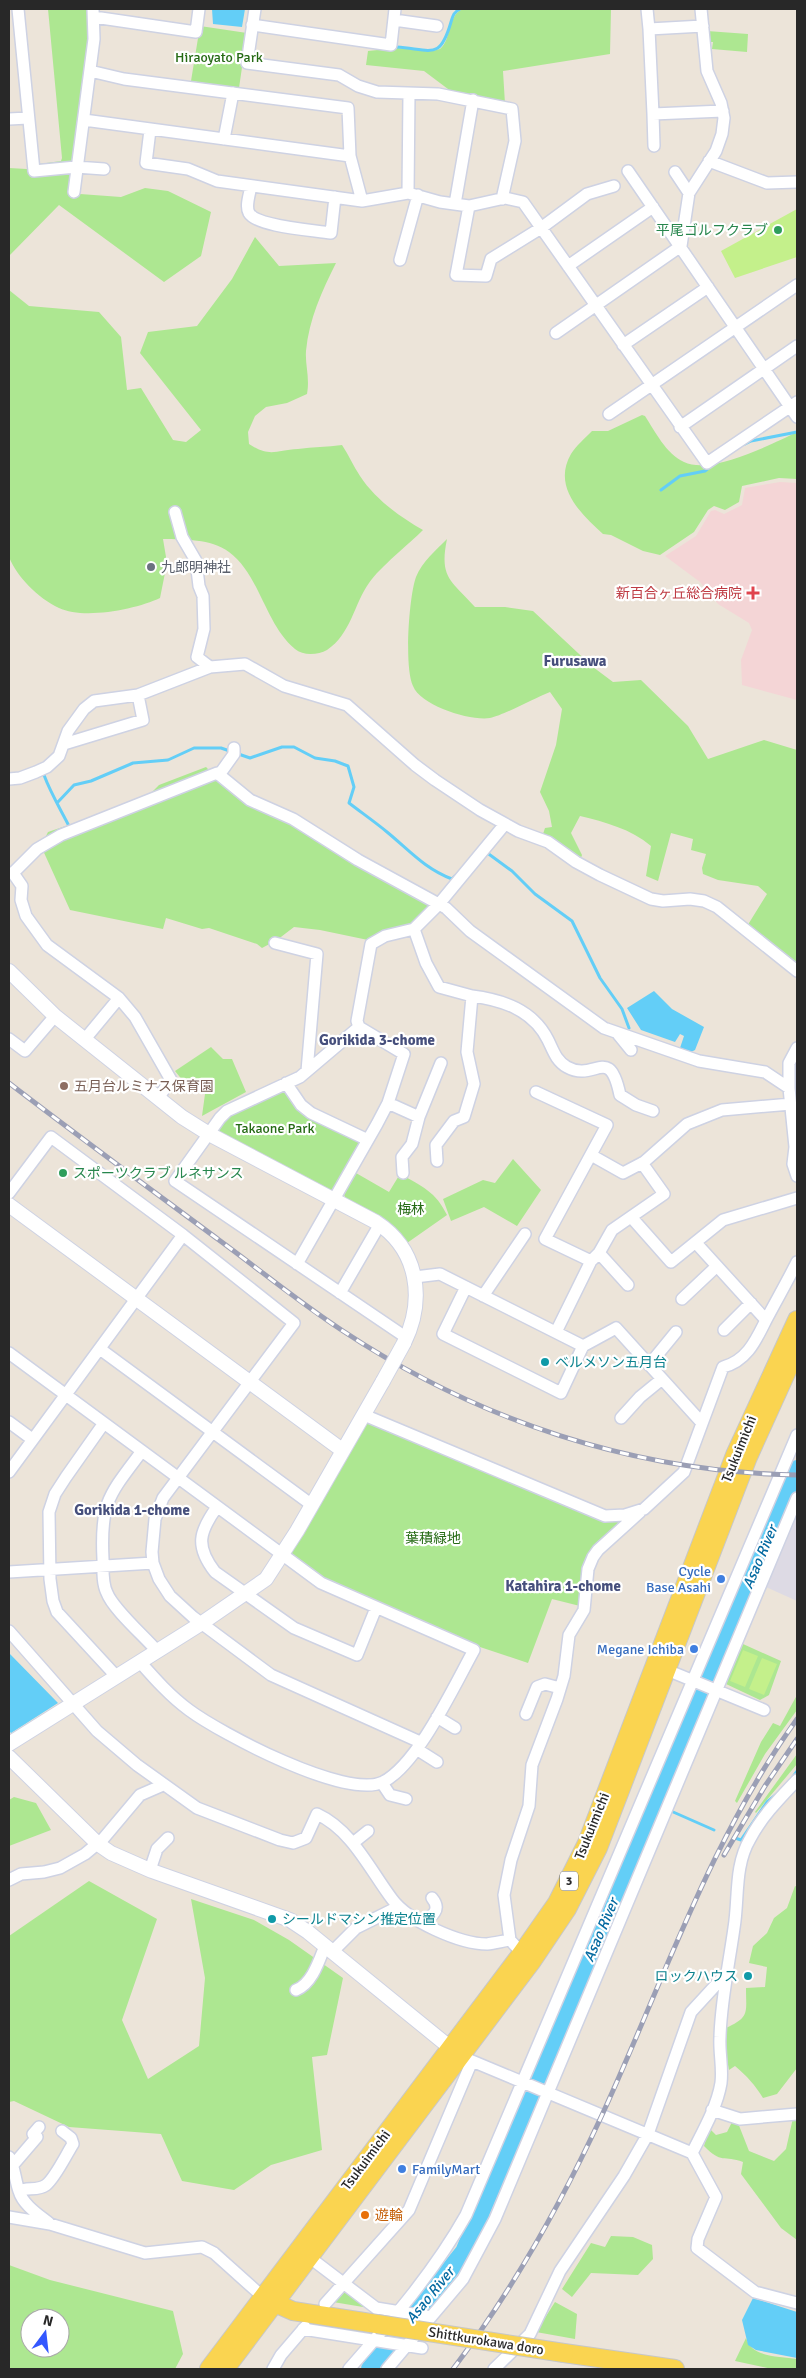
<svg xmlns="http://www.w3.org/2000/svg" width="806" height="2378" font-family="Signika,'Noto Sans JP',sans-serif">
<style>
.industrial{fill:#dddae4}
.medical{fill:#f4d5d6}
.green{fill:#ade791;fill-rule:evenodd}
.pitch{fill:#c4f08b}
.water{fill:#63cef7}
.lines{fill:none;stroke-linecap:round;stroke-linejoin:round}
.stream{stroke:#63cef7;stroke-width:3}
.river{stroke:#63cef7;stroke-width:18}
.minor-casing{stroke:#ced2e3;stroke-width:14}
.tertiary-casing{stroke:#ced2e3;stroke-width:16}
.primary-casing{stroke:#c7c7c7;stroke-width:20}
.minor{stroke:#fff;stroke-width:11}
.tertiary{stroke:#fff;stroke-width:14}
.primary{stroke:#fad450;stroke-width:18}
.rail-casing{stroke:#9b9fb5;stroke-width:5}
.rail{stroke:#fff;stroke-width:3;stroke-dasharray:9;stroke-linecap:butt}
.tertiary-bridge-casing{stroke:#ced2e3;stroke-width:16;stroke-linecap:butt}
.primary-bridge-casing{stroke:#c7c7c7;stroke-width:20;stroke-linecap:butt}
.tertiary-bridge{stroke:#fff;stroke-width:14}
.primary-bridge{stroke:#fad450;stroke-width:18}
.leisure-dot{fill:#2e9e5b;stroke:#fff;stroke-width:2}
.worship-dot{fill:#6b7280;stroke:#fff;stroke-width:2}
.health-dot{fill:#e0444e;stroke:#fff;stroke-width:2}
.education-dot{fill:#8d6e63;stroke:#fff;stroke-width:2}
.culture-dot{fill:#0f9aa8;stroke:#fff;stroke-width:2}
.shop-dot{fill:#3f7fe0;stroke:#fff;stroke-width:2}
.food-dot{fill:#e8710a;stroke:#fff;stroke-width:2}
.labels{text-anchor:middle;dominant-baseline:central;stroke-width:4.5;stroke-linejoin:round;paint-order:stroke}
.shield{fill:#fff;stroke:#686868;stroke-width:1}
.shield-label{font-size:12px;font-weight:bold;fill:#282828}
.park-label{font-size:14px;fill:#256a14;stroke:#fff}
.leisure-label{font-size:14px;fill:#27864d;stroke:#fff;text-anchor:end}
.worship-label{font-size:14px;fill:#5b616d;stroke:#fff;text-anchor:start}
.health-label{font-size:14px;fill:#be3a42;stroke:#fff;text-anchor:end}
.education-label{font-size:14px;fill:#785e54;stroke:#fff;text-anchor:start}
.culture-label{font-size:14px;fill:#0d838f;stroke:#fff;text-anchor:start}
.street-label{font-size:14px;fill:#282828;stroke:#fff}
.shop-label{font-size:14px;fill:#366cbe;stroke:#fff;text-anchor:end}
.food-label{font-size:14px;fill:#c56008;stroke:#fff;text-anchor:start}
.neighbourhood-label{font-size:15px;font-weight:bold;fill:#464f7c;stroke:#fff}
.water-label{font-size:15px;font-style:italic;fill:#046aa1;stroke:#fff}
</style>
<rect width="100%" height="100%" fill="#ece4d9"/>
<path class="industrial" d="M797,1512V1601L766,1587Z"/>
<path class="medical" d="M780,482L797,483V700L742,685L741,660L752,630L749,623L718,604L700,582L665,556L696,536L711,511L715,510L724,514L742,505L745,488Z"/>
<path class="green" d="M48,9H87L91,40L73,164L38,165L39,164L61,161L62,158Z
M463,9H611L610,54L503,71L505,104L448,92V89L424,71L366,65L368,51L398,48L432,51L440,49C452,39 447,15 463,9Z
M200,26L247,33L239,88L191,81Z
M707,31L748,34L747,52L712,49L713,42H707Z
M9,168L80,172V194L121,197L145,188L168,191L211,212L201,256L164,282L59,205L9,256Z
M255,237L279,266L336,263C322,291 309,319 306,351C305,366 310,377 307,394L287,403L266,407L255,416L248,432L249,444C270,458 276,450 298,449C313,447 327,447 342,445C349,455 353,466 360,476C375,499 400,517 423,530C409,544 380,567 369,583C354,604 351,634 327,650C318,655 303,656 295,649C265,624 260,575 229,552C210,538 185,540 163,539L167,563L160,598C137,609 84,620 59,608C38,598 17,577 9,557V290L29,306L99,312L121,337L127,390L141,388L173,440L186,442L201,430L140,353L148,332L197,326L232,279Z
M642,415L645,416C655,431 666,454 684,462C712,475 772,444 797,432V479L779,478L742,486L739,502L725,510L714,506L708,510L694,532L660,555L643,551L611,535L603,534C581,514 552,487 571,454C576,446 585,438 592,431H608Z
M447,539C439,578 451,580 475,607H505L533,611L593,667L613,682L641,680L688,726L708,759L764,740L797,750V968L748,930L749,923L767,894L758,886L718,880L703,874L702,868L706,854L691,850L693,839L671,833L658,881L646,876L651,846C631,829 605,822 580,816L571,833L582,855L580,861L542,837L545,828L552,827L549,811L540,792L556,745L562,709L550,692C535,698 504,715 490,718C470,721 421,706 413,686C404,668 409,596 416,577C422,562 436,550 447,539Z
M206,767L216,777L292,823L439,900L411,924L379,932L368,940L320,930L294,927L277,940L262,948L257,944L209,928L202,929L166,918L163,929L70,910L41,846L48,832L145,799L159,785Z
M211,1047L223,1059H232L246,1092L202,1116L205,1094L198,1089L192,1092L175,1071Z
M282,1091L359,1141L360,1145L334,1190L331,1191L220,1133L219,1129L231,1114Z
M513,1159L541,1190L517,1226L484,1207L451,1221L443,1199L483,1180L495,1183Z
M356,1173L389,1192L400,1174C422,1186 436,1192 447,1215L407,1243L390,1224L346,1198L344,1195Z
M369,1421L624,1520L596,1548L580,1606L552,1599L528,1663L480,1647L324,1579L293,1556L291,1551L364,1423Z
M743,1644L781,1661L769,1695L760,1700L726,1684Z
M797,1695V1710L765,1754L737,1803L735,1801L761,1742L773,1723L780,1726Z
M797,1754V1764L756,1813L755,1812Z
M14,1797L36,1803L51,1830L9,1846V1800Z
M89,1881L157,1919L122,2020L148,2079L199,2046L205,1978L191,1899L254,1920L289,1940L343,1978L327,2055L312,2057L322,2150L271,2165L234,2190L182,2181L161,2134L69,2127L14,2101L9,2102V1936Z
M795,1886L797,1887V2068L777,2094L763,2098C755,2085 747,2076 735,2066L729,2070L726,2054V2028C750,2017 746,2013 746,1988L765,1987L767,1967L749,1963L753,1946L767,1933L774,1918L787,1908Z
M797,2117V2240L781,2228L741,2174L743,2162C724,2155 721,2164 704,2146L709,2128L716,2135L727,2132L732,2122L738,2123L749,2151L774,2161L786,2149L793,2118Z
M611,2236L633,2237L652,2245L653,2259L638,2275L591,2273L572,2297L562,2289L591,2243L605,2247Z
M9,2265L50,2280L173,2311L183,2354L175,2369H11L9,2366ZM30,2318H60V2348H30Z
M344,2292L349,2293L369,2308L333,2302Z
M555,2302L577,2314L575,2339L536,2332Z
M746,2338C752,2358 779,2356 797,2359V2369H772L735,2361Z"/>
<path class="pitch" d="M797,209V257L735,278L721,251Z
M743,1650L758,1656L745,1687L730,1681Z
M762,1658L777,1664L764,1695L749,1689Z"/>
<path class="water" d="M212,9H245L242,27L213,24Z
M654,991L672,1009L704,1027L695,1050L691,1052L680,1048L684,1036L680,1034L675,1042L641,1030L627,1008Z
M9,1653L58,1703L11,1733L9,1731Z
M753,2298L797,2312V2358L756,2350L748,2345L742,2320Z"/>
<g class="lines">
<path class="stream" d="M397,47C433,50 440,60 451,22C453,15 454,12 460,9
M745,444L751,441L797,432
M661,490L680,476L705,471L711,466
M44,775C51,794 61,810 70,828
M57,803L74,785L91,781L133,763L168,760L194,748H221L250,758L282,747H294L315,758L335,761L348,766L354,787L349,803C362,813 375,822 387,832C409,850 425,869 452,879L455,876
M486,852L512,871L535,894L572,921L600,978L622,1009L629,1028
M792,1778L797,1771
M655,1804L714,1830
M735,1838L741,1840L767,1802L777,1794"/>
<path class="river" d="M370,2369L464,2252L797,1469"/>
<g class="minor-casing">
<path id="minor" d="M18,9L34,171L76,167L104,169
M255,9L247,63L339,75L358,86L377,92L438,94L512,109L515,141L502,199
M647,9L649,29
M94,17L196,32L199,9
M394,20L437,26
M252,25L391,45L395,9
M703,26L649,29L653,114L723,111
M90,71L124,79L348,108L350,156L362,201
M653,114L654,146
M9,119L28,118
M84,120L350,156
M150,130L146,163L188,169L217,181L362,201L408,193L440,202L469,206L505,198L523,202L707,463L797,402
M224,139L233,93
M709,161L767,183L797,182
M628,171L797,417
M675,172L689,193
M251,186C250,193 245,206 249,213C257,227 314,230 331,233L335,197
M74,192L94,39L93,9
M408,193L409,94
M455,204L473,100
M469,206L456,275L486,276L491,259L541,228L587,194L614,186
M400,260L418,195
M568,266L653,207
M556,333L681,246L689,193L716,151L722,134L724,118L721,103L707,71L701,9
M623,345L708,287
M609,414L797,285
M680,427L797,346
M175,512L182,537L196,561L199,586L203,596L204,629L197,657L210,667
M64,744L143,720L138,695
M219,775L234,754V748
M9,779L20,778L36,772L47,767L59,756L68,731L84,709L94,701L138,695L210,667L245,664L284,686L347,705L415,765L435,780L480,810L518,831L548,842L576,862L600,875L651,899L663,901L690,899L704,901L717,907L797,971
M9,873H13L37,849L61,835L217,773L250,800L293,819L358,860L446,908L470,931L604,1028L699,1061L765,1072L789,1088
M13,873L22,886L21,900L26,916L47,945L119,998L135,1017L171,1080L158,1098
M275,943L317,954L307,1071
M472,996C503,1000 533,1010 548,1040C553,1050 556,1061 567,1067C595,1083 609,1043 620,1095L636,1105L653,1111
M359,1027L300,1077L227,1111L220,1118L175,1181L407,1338
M618,1034L631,1050
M9,1039L25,1051L55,1016
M85,1039L119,998
M797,1048L789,1063V1088L795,1147L793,1164L797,1176
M286,1083L301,1105L311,1113L368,1140
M536,1092L607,1125L545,1239L591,1261
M388,1103L419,1117
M591,1155L623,1173L644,1162L687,1124L722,1110L791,1104
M437,1161L436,1145L454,1121L464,1117L474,1084L467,1052L472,996L439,987L426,963L414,929L439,904L505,824
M403,1173L402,1157L412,1144L419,1117L441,1063
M9,1193L51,1137L183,1235L294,1323L163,1498L155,1519L152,1552L153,1563L159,1579L170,1596L193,1617L271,1675L420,1742
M632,1218L671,1262L723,1220L797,1198
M696,1243L766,1320
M599,1253L628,1285
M297,1264L377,1124L388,1103L404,1054L359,1027L357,1021L371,944L385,936L414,929
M415,1277L440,1274L583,1346
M466,1287L443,1334L561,1393L583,1346L616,1328L702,1423
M340,1293L380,1224
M483,1296L525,1234
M682,1299L717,1266
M724,1330L751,1303
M556,1332L591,1261L599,1253L612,1230L664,1194L642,1163
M100,1349L312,1505
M9,1353L321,1583L474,1650C454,1686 418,1764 383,1782C346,1800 220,1733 189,1710C170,1696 155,1679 140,1662
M649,1365L676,1332
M364,1415L605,1516L625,1515L644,1509L684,1472L723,1367C747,1361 756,1340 766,1320C776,1301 787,1282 797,1262
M621,1418L640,1397L662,1379
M9,1422L32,1439
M104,1423L66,1477L55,1494L49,1512L50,1579L53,1601L57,1612L116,1676
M142,1451C109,1495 100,1502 103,1559C103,1570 102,1583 107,1593C113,1609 144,1636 157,1651
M9,1472L183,1235
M217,1507C199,1532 195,1546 215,1572L294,1628L357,1655L376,1608
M9,1572L153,1563
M9,1631L97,1731L137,1765L197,1808L280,1840L293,1843L306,1838L317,1814C352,1830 370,1870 392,1899C408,1921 460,1944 487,1944C495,1943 503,1941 510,1940L522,1953
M667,1670L764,1710
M526,1714L537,1687L545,1684L560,1688
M437,1717L455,1728
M418,1750L437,1762
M382,1783L390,1795L406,1799
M353,1843L368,1831
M150,1870L157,1849L168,1838
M9,1880L21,1874L44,1872L60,1868L85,1854L103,1839L140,1795L163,1785
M421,1922C432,1917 442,1910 432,1898
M510,1940L504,1895L511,1860L529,1806L532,1765L557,1699L564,1676L569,1635L584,1610L588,1569L593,1557L598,1550L640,1512
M332,1952L356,1928L398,1907
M296,1990C312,1984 319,1961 325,1946
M460,2056L692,2153L716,2197L698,2239L697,2248L755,2292L797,2303
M712,2110L740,2119L797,2114
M692,2153C703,2131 717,2107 721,2083C723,2068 719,2052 720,2037C721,2000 729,1964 734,1928C739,1898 734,1866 750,1839C762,1816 780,1798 797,1780
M9,2157C15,2168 15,2180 19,2191C23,2205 39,2215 49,2223
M13,2165L37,2137L33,2134L39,2127
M19,2191C27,2187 38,2191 46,2185C55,2178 66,2155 73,2144L71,2138L62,2131
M9,2217L50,2224L145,2253L202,2247L214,2253L263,2297
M309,2257L376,2308L431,2317
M325,2304L409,2210L472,2061
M303,2329L422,2348
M273,2369L281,2355L305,2327
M349,2369C392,2320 434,2272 466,2215L797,1435
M387,2369L463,2279L495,2219L797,1498
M494,2369L530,2334L560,2271L624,2176L648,2134L691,2012L725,1975"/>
</g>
<g class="tertiary-casing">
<path id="tertiary" d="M9,971L55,1016L182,1117L209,1134L376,1222C419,1250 425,1300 404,1343
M9,1205L342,1450
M9,1744L202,1623L266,1579L297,1531L383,1381
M9,1757L98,1844L111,1853L152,1871L290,1920L308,1932L458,2054"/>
</g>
<g class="primary-casing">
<path id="primary" d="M266,2299L293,2311L377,2324
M564,2353L675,2369
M209,2369L522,1953L557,1903L587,1843L735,1455L797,1320
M225,2369L532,1961L567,1909L598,1848L748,1457L797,1349"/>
</g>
<use href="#minor" class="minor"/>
<use href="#tertiary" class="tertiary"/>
<use href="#primary" class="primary"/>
<g class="rail-casing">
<path id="rail" d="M9,1083C78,1136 149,1188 219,1240C260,1270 300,1303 343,1331C479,1421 634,1472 797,1475
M724,1855L765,1786L797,1739
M453,2369C512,2291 561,2204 602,2115C664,1980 710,1840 797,1719"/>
</g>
<use href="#rail" class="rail"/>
<g class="tertiary-bridge-casing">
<path id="tertiary-bridge" d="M383,1381L404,1343"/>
</g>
<g class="primary-bridge-casing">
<path id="primary-bridge" d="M377,2324L564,2353"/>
</g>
<use href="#tertiary-bridge" class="tertiary-bridge"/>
<use href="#primary-bridge" class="primary-bridge"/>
</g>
<g class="leisure-dot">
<circle cx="778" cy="230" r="5"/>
<circle cx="63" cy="1173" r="5"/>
</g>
<circle class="worship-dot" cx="151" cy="567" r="5"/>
<path class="health-dot" d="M750.5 585.5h5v5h5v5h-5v5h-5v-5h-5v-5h5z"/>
<circle class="education-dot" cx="64" cy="1086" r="5"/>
<g class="culture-dot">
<circle cx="545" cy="1362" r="5"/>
<circle cx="272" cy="1919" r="5"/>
<circle cx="748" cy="1976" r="5"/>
</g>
<g class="shop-dot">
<circle cx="721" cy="1579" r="5"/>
<circle cx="694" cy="1649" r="5"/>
<circle cx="402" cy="2169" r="5"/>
</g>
<circle class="food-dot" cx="365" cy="2215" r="5"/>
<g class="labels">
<rect class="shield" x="560" y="1871.5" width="18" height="19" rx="4"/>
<g class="shield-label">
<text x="569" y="1881">3</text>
</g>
<g class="park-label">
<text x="219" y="57">Hiraoyato Park</text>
<text x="275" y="1128">Takaone Park</text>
<text x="411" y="1209">梅林</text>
<text x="433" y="1538">葉積緑地</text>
</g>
<g class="leisure-label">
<text x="768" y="230">平尾ゴルフクラブ</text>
<text x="73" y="1173" text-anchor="start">スポーツクラブ ルネサンス</text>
</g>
<g class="worship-label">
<text x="161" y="567">九郎明神社</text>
</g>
<g class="health-label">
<text x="742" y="593">新百合ヶ丘総合病院</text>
</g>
<g class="education-label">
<text x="74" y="1086">五月台ルミナス保育園</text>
</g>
<g class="culture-label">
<text x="555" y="1362">ベルメソン五月台</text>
<text x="282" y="1919">シールドマシン推定位置</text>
<text x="738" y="1976" text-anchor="end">ロックハウス</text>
</g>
<g class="street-label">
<text transform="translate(739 1449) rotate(-68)">Tsukuimichi</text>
<text transform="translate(592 1826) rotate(-68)">Tsukuimichi</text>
<text transform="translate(366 2160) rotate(-53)">Tsukuimichi</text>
<text transform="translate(486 2341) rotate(9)">Shittkurokawa doro</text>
</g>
<g class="shop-label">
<text x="711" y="1571">Cycle<tspan x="711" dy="16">Base Asahi</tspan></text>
<text x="684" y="1649">Megane Ichiba</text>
<text x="412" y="2169" text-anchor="start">FamilyMart</text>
</g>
<g class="food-label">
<text x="375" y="2215">遊輪</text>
</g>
<g class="neighbourhood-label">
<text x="575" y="661">Furusawa</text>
<text x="377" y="1040">Gorikida 3-chome</text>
<text x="132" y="1510">Gorikida 1-chome</text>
<text x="563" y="1586">Katahira 1-chome</text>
</g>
<g class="water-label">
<text transform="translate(760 1557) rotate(-67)">Asao River</text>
<text transform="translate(601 1930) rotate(-67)">Asao River</text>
<text transform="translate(430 2295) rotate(-51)">Asao River</text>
</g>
</g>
<rect width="806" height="2378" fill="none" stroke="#282828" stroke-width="20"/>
<g transform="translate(45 2333) rotate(15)"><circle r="24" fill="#ffffff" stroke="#a9a9a9"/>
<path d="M0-4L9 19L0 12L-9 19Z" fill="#3357ff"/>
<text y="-8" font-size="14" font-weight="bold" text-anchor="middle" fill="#282828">N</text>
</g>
</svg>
